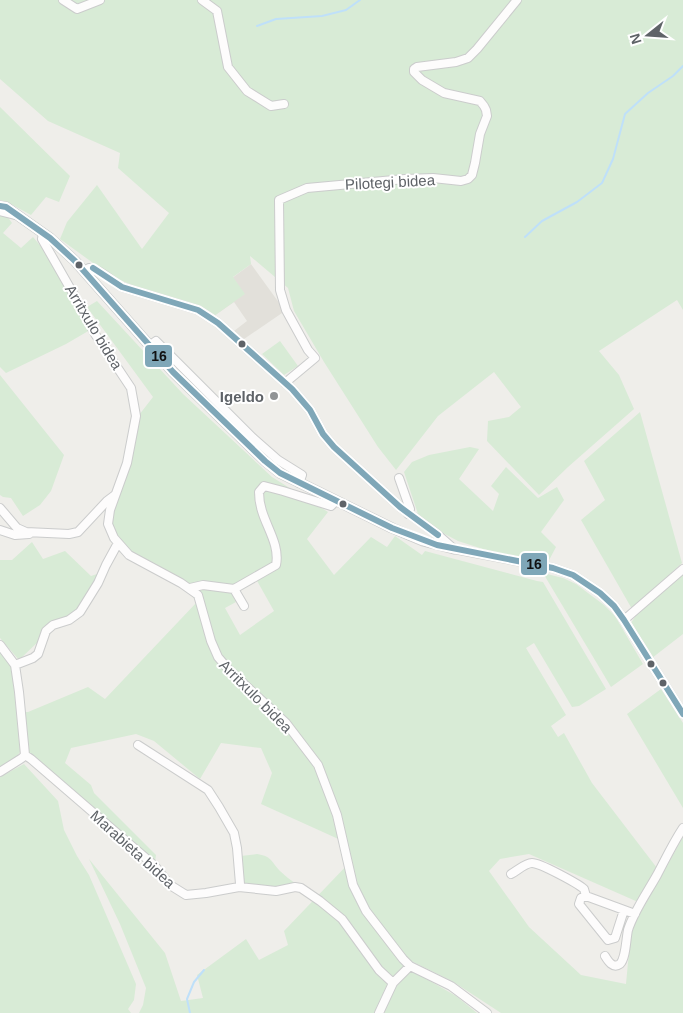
<svg xmlns="http://www.w3.org/2000/svg" width="683" height="1013" font-family="Arial,sans-serif">
<style>
.education{fill:#e2e0da}
.green{fill:#d8ebd6;fill-rule:evenodd}
.lines{fill:none;stroke-linecap:round;stroke-linejoin:round}
.stream{stroke:#bfe0f9;stroke-width:2}
.minor-casing{stroke:#cbcccc;stroke-width:10}
.tertiary-casing{stroke:#cbcccc;stroke-width:11}
.minor{stroke:#fdfcfc;stroke-width:8}
.tertiary{stroke:#fdfcfc;stroke-width:9}
.bus-1-casing{stroke:#fff;stroke-width:10}
.bus-1{stroke:#7fa7b8;stroke-width:6}
.bus-dot{fill:#5f6368;stroke:#fff;stroke-width:2}
.poi-dot{fill:#919496;stroke:#fff;stroke-width:2}
.labels{text-anchor:middle;dominant-baseline:central;stroke-width:4;stroke-linejoin:round;paint-order:stroke}
.street-label{font-size:15px;fill:#5f6368;stroke:#fff}
.poi-label{font-size:15px;font-weight:bold;fill:#5f6368;stroke:#fff;text-anchor:end}
.line-badge{stroke:#fff;stroke-width:2}
.pale-badge-label{font-size:14px;text-anchor:middle;font-weight:bold;fill:#111}
</style>
<rect width="100%" height="100%" fill="#efeeea"/>
<path class="education" d="M251,264L285,311L244,339L234,331L247,321L234,302L214,316L205,309L196,305Z"/>
<path class="green" d="M0,0H683V310L677,300L599,351L619,375L634,409L568,467L539,495L487,441L488,421L509,417L521,407L494,372L438,416L396,470L378,447L324,362L294,311L288,288L250,256L251,264L233,277L245,294L214,316L205,309L196,305L159,297L111,276L60,239L67,222L97,185L142,249L169,213L118,168L120,153L48,121L0,79Z
M0,107L70,176L59,202L46,197L31,215L7,202L0,200Z
M0,215L7,216L12,223L3,233L21,248L33,237L50,257L90,330L66,344L6,373L0,367Z
M97,301L183,394L272,477L328,512L307,539L334,575L371,537L387,547L395,536L422,555L425,551L537,581L543,582L606,689L579,706L572,707L534,643L526,648L566,715L551,726L558,737L564,733L592,783L657,868L638,902L529,854L500,859L489,871L529,927L581,975L626,984L631,930L683,837V1013H501L452,981L409,960L387,985L374,1013H139L143,1005L146,988L120,924L89,859L165,953L181,1001L203,998L197,975L246,939L259,960L288,945L284,931L351,861L345,842L261,804L272,773L261,748L221,743L200,779L154,741L136,734L71,748L65,763L91,785L94,793L156,855L155,862L28,753L24,712H28L88,687L105,699L197,602L173,574L131,553L117,537L112,524L114,510L131,461L139,415L153,397L87,307ZM256,579L274,611L240,635L225,608L236,602L231,592Z
M280,341L298,366L284,375L262,354Z
M0,375L64,455L51,491L40,505L23,516L11,498L3,497L0,495Z
M640,412L682,563L632,609L581,520L605,500L584,461Z
M470,447L479,449L459,479L493,511L499,494L491,486L506,467L538,498L557,487L564,500L541,532L556,547L547,564L483,549L458,541L441,532L418,514L404,472L412,462L429,455Z
M32,542L43,559L65,551L91,576L100,573L81,608L69,618L45,626L40,640L19,660L0,638V560H12Z
M543,573L563,578L576,584L604,605L615,616L643,664L611,687Z
M683,573V634L652,658L631,623L640,609Z
M0,651L12,666L20,752L15,759L0,768Z
M661,689L683,723V808L627,714Z
M24,764L58,801L64,830L77,856L89,875L136,984L134,1000L128,1009L131,1013H0V777Z
M257,854C271,856 271,861 280,871C285,876 291,880 296,884C273,889 266,889 243,883L241,856Z
M411,970L456,996L477,1013H384L396,987Z"/>
<g class="lines">
<path class="stream" d="M257,26L276,19L322,16L346,10L360,0
M525,237L542,221L577,202L602,183L613,159L625,114L648,93L673,76L683,66
M190,1013L187,999L194,982L204,970"/>
<g class="minor-casing">
<path id="minor" d="M63,0L77,9L100,0
M202,0L217,11L228,67L247,91L271,106L284,104
M0,211L15,215
M43,233L42,239L74,295L95,334L131,388L136,416L127,463L110,510L108,524L114,538L129,555L181,583L198,595L211,641L218,657L229,670L286,723L318,765L337,815L353,885L366,911L403,959L410,966L451,986L487,1013
M85,271L89,268C98,268 113,282 122,287L198,310L218,323L292,389L310,410L323,434L334,447L400,507L437,534L454,549L553,568L573,575L600,593L614,606L624,620L683,714
M149,346L156,341L253,438L278,460L302,475L299,483
M285,383L315,358L308,350L286,310L280,290L279,200L307,188L405,179L433,178L461,181L468,179L472,175L475,163L480,134L487,116L486,110L484,106L480,101L444,93L422,80L414,72V69L417,67L456,62L468,58L477,49L517,0
M399,478L410,509L408,514
M0,508L17,528L26,532L69,534L78,532L107,501L115,495
M0,530L15,535L29,534
M190,588L203,585L234,589L276,565C280,546 267,528 262,511C260,505 259,499 259,492L264,486L283,491L331,506L336,501
M234,589L244,606
M624,620L683,569
M0,645L15,665L19,692L25,755L31,759L155,866L170,885L186,895L206,893L239,887L276,891L295,887L301,888L320,901L342,919L379,970L393,983
M15,665L33,658L38,654L46,631L53,625L69,620L80,612L98,583L106,565L118,543
M138,745L208,790L219,807L234,833L237,848L240,884L239,887
M0,772L22,758L25,755
M511,874C517,871 525,863 532,863C540,863 577,883 584,889L586,896L635,914
M586,896L581,898L579,904L608,940L615,938L624,910
M605,956C608,961 613,969 620,964C626,958 626,939 628,930C634,911 647,893 657,875C665,860 673,843 683,828
M379,1013L393,983L410,966"/>
</g>
<g class="tertiary-casing">
<path id="tertiary" d="M0,206L6,207L50,238L75,261L173,372L265,461L280,473L392,528L423,541L454,549"/>
</g>
<use href="#minor" class="minor"/>
<use href="#tertiary" class="tertiary"/>
<g class="bus-1-casing">
<path id="bus-1" d="M0,206L6,207L50,238L75,261L173,372L265,461L280,473L392,528L437,545L553,568L573,575L600,593L614,606L624,620L683,714
M93,268L122,287L198,310L218,323L292,389L310,410L323,434L334,447L400,507L438,535"/>
</g>
<use href="#bus-1" class="bus-1"/>
</g>
<g class="bus-dot">
<circle cx="79" cy="265" r="4.5"/>
<circle cx="242" cy="344" r="4.5"/>
<circle cx="343" cy="504" r="4.5"/>
<circle cx="651" cy="664" r="4.5"/>
<circle cx="663" cy="683" r="4.5"/>
</g>
<circle class="poi-dot" cx="274" cy="396" r="5"/>
<g class="labels">
<g class="street-label">
<text transform="translate(390 182) rotate(-3)">Pilotegi bidea</text>
<text transform="translate(94 327) rotate(59)">Arritxulo bidea</text>
<text transform="translate(256 696) rotate(45)">Arritxulo bidea</text>
<text transform="translate(133 849) rotate(42)">Marabieta bidea</text>
</g>
<g class="poi-label">
<text x="264" y="396">Igeldo</text>
</g>
</g>
<g class="line-badge">
<rect x="144" y="344" width="29" height="24" rx="5" fill="#7fa7b8"/>
<rect x="520" y="552" width="28" height="24" rx="5" fill="#7fa7b8"/>
</g>
<g class="pale-badge-label">
<text x="159" y="361">16</text>
<text x="534" y="569">16</text>
</g>
<g transform="translate(648 35) rotate(253)" stroke="#ffffff" stroke-width="4" paint-order="stroke">
<path d="M0-4L9 19L0 12L-9 19Z" fill="#5f6368"/>
<text y="-8" font-size="14" font-weight="bold" text-anchor="middle" fill="#5f6368">N</text>
</g>
</svg>
